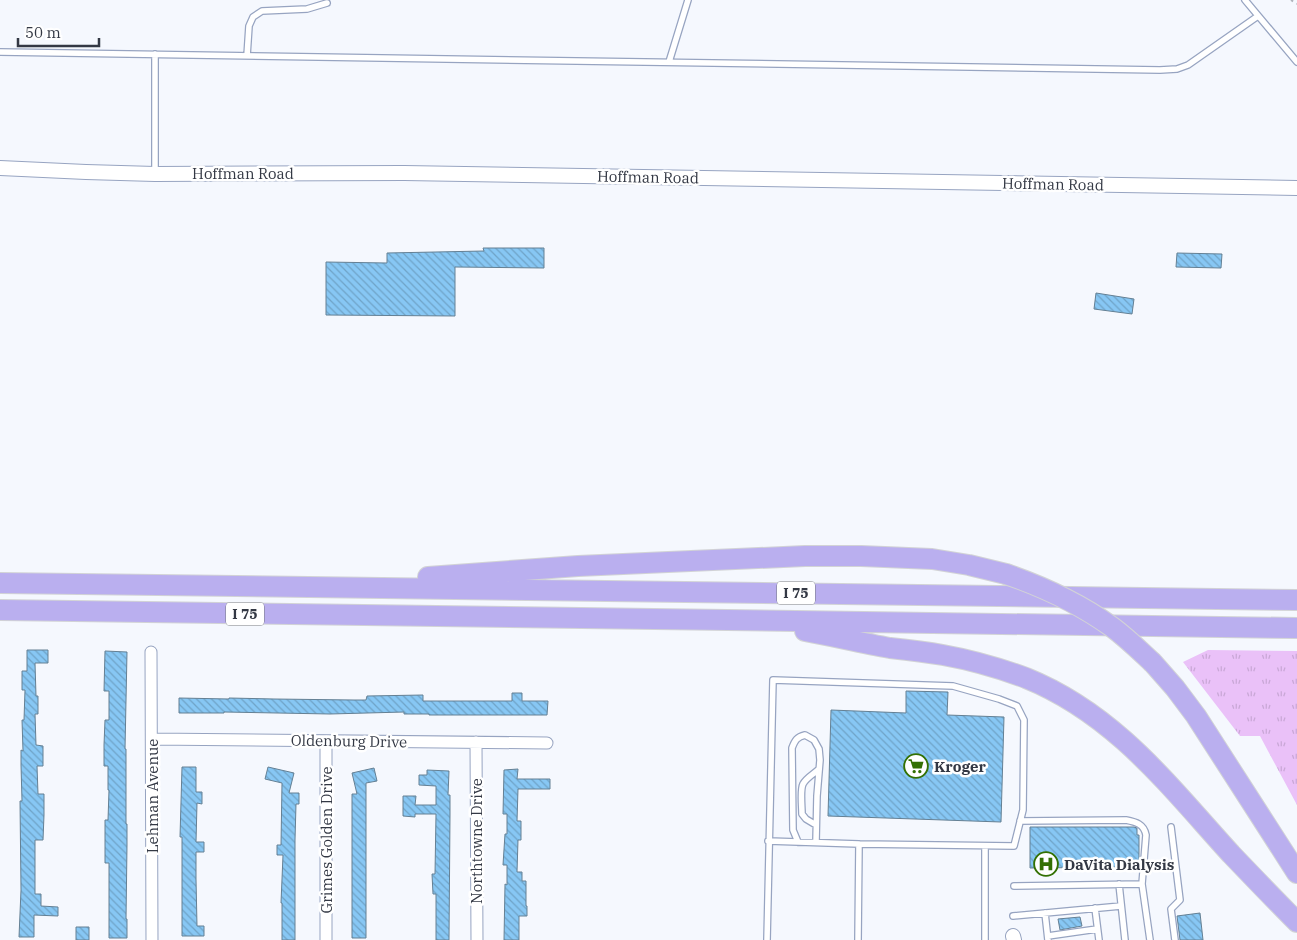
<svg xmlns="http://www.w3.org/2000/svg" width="1297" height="940" font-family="'IBM Plex Serif',serif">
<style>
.grass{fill:url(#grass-tufts)}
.building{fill:url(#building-back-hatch);stroke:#648094}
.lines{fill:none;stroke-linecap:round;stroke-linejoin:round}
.service-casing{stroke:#97a4c1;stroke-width:8}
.minor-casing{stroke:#97a4c1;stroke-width:13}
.tertiary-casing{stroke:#97a4c1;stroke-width:16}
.motorway-casing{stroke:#d2d3d6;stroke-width:22}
.path{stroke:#b0b4bc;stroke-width:2;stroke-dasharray:2.5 4;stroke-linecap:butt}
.service{stroke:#fff;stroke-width:5.5}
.minor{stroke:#fff;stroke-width:11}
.tertiary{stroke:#fff;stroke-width:14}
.motorway{stroke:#baafef;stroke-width:20}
.motorway-bridge-casing{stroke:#d2d3d6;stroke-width:22;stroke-linecap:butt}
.motorway-bridge{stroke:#baafef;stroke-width:20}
.labels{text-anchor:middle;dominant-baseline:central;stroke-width:5;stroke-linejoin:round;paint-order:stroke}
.shield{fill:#fff;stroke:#70747c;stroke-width:1}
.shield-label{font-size:14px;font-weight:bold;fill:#333844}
.street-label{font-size:15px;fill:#333844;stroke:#fff}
.poi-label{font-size:15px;font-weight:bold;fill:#333844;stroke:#fff;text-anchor:start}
</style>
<defs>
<pattern id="grass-tufts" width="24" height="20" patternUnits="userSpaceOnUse" patternTransform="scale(1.25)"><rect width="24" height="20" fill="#eac1f8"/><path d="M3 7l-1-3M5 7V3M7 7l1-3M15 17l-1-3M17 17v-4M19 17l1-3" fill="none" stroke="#c9a7d6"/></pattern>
<pattern id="building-back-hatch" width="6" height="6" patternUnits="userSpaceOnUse" patternTransform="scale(1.25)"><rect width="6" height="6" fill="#87c7f4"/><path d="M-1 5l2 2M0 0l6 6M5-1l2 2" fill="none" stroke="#6fa3c7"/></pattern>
</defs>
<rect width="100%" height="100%" fill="#f5f8fe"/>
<path class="grass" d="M1208,650L1297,651V805L1260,736H1240L1183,662Z"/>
<path class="building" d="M483,248H544V268L455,267V316L326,315V262L387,263V253L484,251Z
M1177,253L1222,254L1221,268L1176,267Z
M1096,293L1134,299L1132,314L1094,309Z
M27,650H48V663H35L36,696H38V714H35L36,745L43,746V766H37L38,794H44V815L43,840H35V894H41V906L58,907V916L34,915V937H19L21,890L20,801H22L21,765V750L23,751L22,720H24L25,690H22V671H27Z
M105,651L127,652L125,749H126V824H127V845L126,919H127V938H109V863H105V820H108L109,790H108V766H104V745L105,720H109V691H104Z
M906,691L948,692L947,715L1004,717L1001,822L828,816L831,710L906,713Z
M512,693H522V701H548L547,715H429V714H404V712L330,714L224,712V713H179V698L229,699V698L274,699L354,700H366L367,696L423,695V701H512Z
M182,767H196V792H202V804L197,803L196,842H204V852H196V879L197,926H204V936H182V837H180Z
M268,767L294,773L289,793H299V804H296L295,840V940H282V903H281L283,855H277V845H281L282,783L265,779Z
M374,768L377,781L366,783V938H352V794H357L352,773Z
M518,769L517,779H550V789H518L517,821H521V840H518L517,872H522V881H526V906H527V916H519V940H504L505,884L507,885V865H503L505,834H507V814H503L504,770Z
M427,770L449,771L448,795H450V814L449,940H436V894H433L432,874H435L436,814H415V817L403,816V796H416L415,805H436V786L419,785V775H427Z
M1030,827H1134L1137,828V835H1139V867L1030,868Z
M1200,913L1203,940H1180L1177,916Z
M1080,917L1082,926L1060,930L1058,919Z
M76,927H89V940H76Z"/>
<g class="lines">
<g class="service-casing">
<path id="service" d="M1245,0L1297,62
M0,52L1160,70L1177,69L1188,65L1258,16
M247,56L249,26L253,17L262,11L307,9L327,3
M669,62L688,0
M155,174V54
M1020,821L1126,820C1136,822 1144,824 1146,835L1142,884L1150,940
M816,825L806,819L802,814C802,806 800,790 803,784C806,778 815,773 819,769
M1171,827L1180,900L1171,909L1175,940
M768,841L859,844
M798,842L793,830L792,748C795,740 797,737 805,735L814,740L819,749L820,760L817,796L816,842
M1119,884L1125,940
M1014,886L1142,884
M1095,908L1099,940
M1045,913L1048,940
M1013,916L1121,906
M1048,936L1097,929
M767,940L773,680L953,686L999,699L1017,706L1024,720L1023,810L1014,846L859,844L858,940
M985,940V846"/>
</g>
<g class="minor-casing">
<path id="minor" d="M151,652L152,940
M152,739L547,743
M476,742L477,940
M326,940V741"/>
</g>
<g class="tertiary-casing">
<path id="tertiary" d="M0,168L86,172L155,174L404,173L1297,188
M1013,936L1014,940"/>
</g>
<g class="motorway-casing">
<path id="motorway" d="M428,577L578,566L805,556H861L932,559L969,565L1006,574
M0,583L1297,600
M0,610L1297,628
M805,631C833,636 861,643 890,648C908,650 925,652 943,655C971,660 999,668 1026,678C1115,714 1169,786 1231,854C1253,877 1275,900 1297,922
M1153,663L1175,688L1196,716L1297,873"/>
</g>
<path class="path" d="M1291,0L1297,4"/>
<use href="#service" class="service"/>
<use href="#minor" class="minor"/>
<use href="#tertiary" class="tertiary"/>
<use href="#motorway" class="motorway"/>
<g class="motorway-bridge-casing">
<path id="motorway-bridge" d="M1006,574C1044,587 1080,604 1112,627C1127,638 1140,651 1153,663"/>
</g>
<use href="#motorway-bridge" class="motorway-bridge"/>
</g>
<defs>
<g id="supermarket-ring" transform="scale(1.25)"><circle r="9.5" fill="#fff" stroke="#337003" stroke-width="1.5"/><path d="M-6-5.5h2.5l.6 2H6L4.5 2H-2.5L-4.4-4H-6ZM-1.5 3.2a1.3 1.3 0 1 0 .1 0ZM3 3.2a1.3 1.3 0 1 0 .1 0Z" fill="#337003"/></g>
<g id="hospital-ring" transform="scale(1.25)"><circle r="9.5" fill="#fff" stroke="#337003" stroke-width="1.5"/><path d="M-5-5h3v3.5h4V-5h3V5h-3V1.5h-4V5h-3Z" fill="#337003"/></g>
</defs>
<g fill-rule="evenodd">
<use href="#supermarket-ring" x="916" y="766"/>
<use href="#hospital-ring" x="1046" y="864"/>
</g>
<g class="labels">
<g class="shield">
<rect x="777" y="581.5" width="38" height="23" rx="4"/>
<rect x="226" y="602.5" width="38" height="23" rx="4"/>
</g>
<g class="shield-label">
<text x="796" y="593">I 75</text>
<text x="245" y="614">I 75</text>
</g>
<g class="street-label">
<text x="243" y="173">Hoffman Road</text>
<text transform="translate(648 177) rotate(1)">Hoffman Road</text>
<text transform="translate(1053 184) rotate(1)">Hoffman Road</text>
<text transform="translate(349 741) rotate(1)">Oldenburg Drive</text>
<text transform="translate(152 796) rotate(-90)">Lehman Avenue</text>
<text transform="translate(326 840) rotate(-90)">Grimes Golden Drive</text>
<text transform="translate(476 841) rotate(-90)">Northtowne Drive</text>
</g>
<g class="poi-label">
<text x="934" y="766">Kroger</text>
<text x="1064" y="864">DaVita Dialysis</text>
</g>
</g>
<path d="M18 38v8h81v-8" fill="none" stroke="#333844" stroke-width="2.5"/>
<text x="25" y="38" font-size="15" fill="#333844" stroke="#ffffff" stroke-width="4" paint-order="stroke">50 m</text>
</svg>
